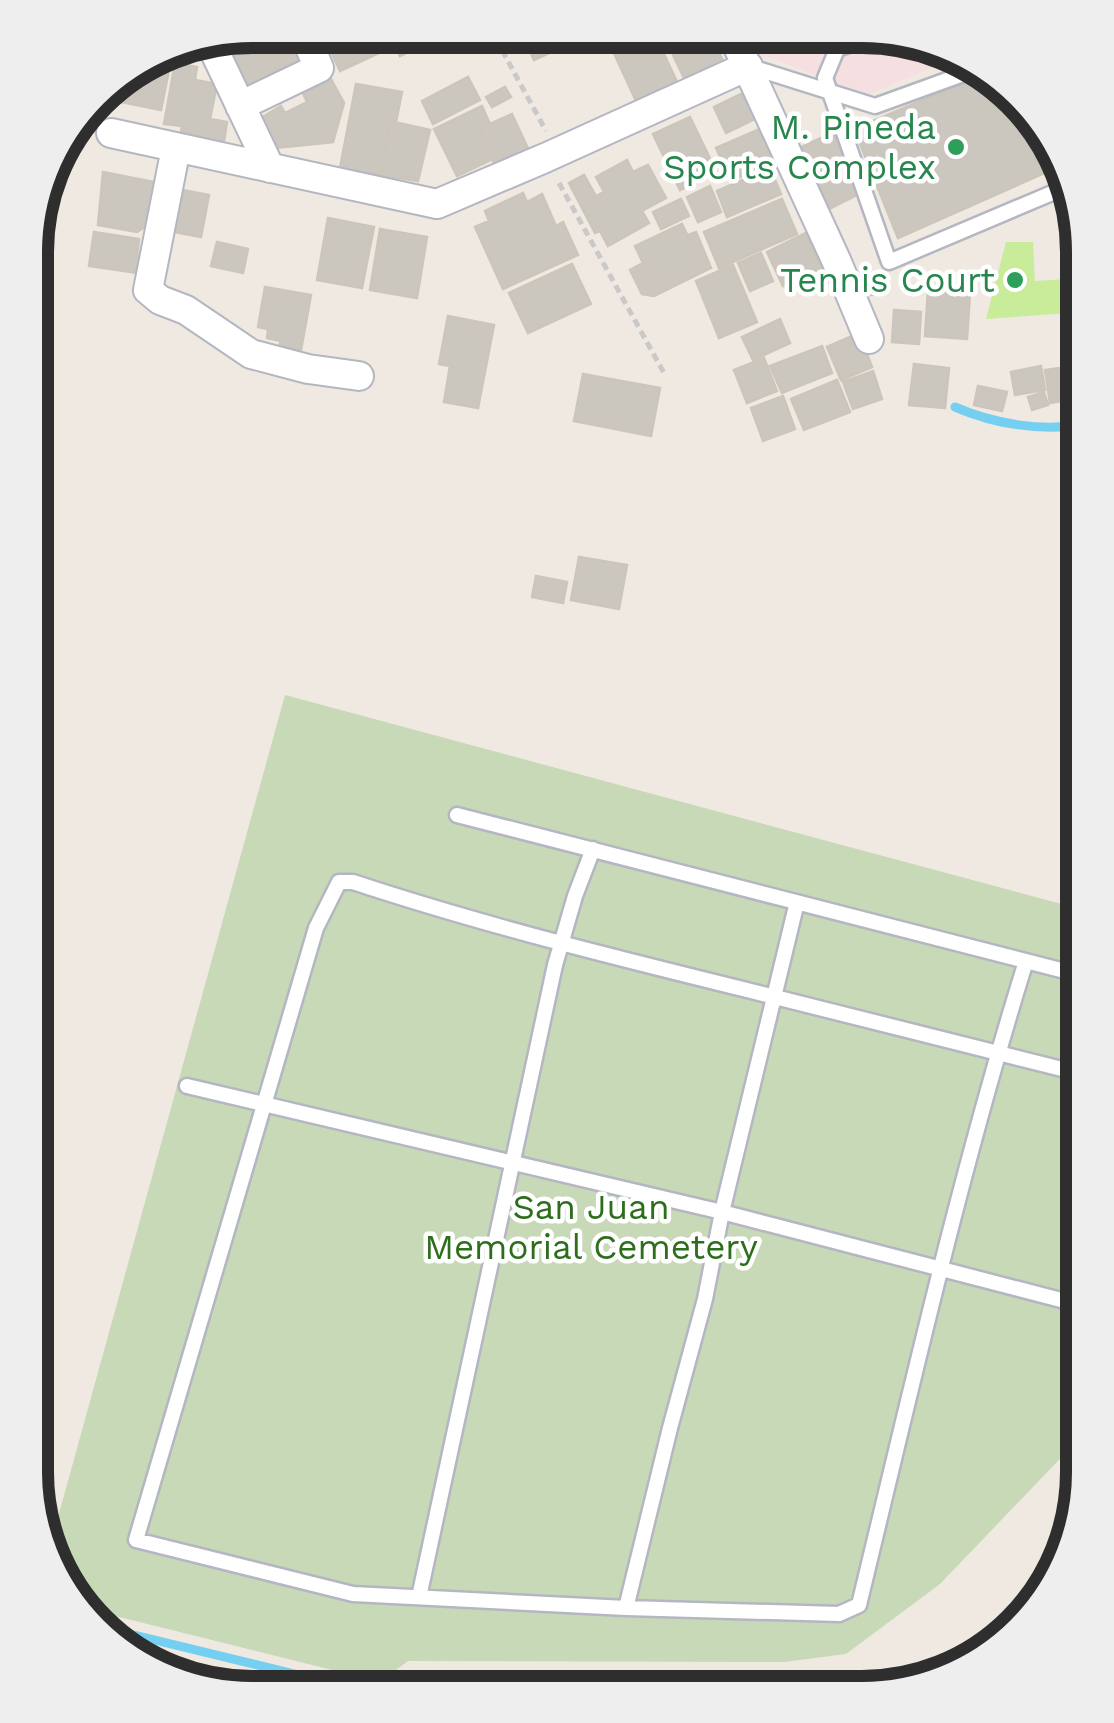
<svg xmlns="http://www.w3.org/2000/svg" width="1114" height="1723" font-family="'Work Sans',sans-serif">
<style>
.medical{fill:#f5dfe0}
.cemetery{fill:#c8d9b8}
.pitch{fill:#c9ec9a}
.lines{fill:none;stroke-linecap:round;stroke-linejoin:round}
.stream{stroke:#75cff0;stroke-width:9}
.building{fill:#cbc7bf;stroke:#cbc5ba;stroke-width:2.5}
.lane-casing{stroke:#b4b7c1;stroke-width:19}
.street-casing{stroke:#b4b7c1;stroke-width:32}
.path{stroke:#c9c9c9;stroke-width:5;stroke-dasharray:8 5;stroke-linecap:butt}
.lane{stroke:#fff;stroke-width:14}
.street{stroke:#fff;stroke-width:28}
.leisure-dot{fill:#2e9e5b;stroke:#fff;stroke-width:4}
.labels{text-anchor:middle;dominant-baseline:central;stroke-width:9;stroke-linejoin:round;paint-order:stroke}
.leisure-label{font-size:35px;fill:#27864d;stroke:#fff;text-anchor:end}
.park-label{font-size:35px;fill:#2c6e1b;stroke:#fff}
.rim{fill:none;stroke:#2e2e2e;stroke-width:12}
</style>
<rect width="100%" height="100%" fill="#efe9e1"/>
<path class="medical" d="M905,34L957,57L867,95L745,48L738,36Z"/>
<path class="cemetery" d="M285,695L1069,906L1084,948V1419L1078,1440L940,1584L846,1654L784,1662L408,1661L380,1682L87,1609L47,1557Z"/>
<path class="pitch" d="M1006,242H1033L1035,281L1084,278V312L986,319Z"/>
<g class="lines">
<path class="stream" d="M955,407C994,424 1042,432 1084,424
M101,1627L364,1691"/>
</g>
<path class="building" d="M701,36L671,51L664,37Z
M656,37L678,84L637,103L607,38Z
M712,37L726,68L688,86L673,55Z
M524,38H573L575,41L534,60Z
M435,39L400,56L392,40Z
M326,40H384L388,49L340,71Z
M249,41H292L306,71L253,96L231,50Z
M161,53L172,55L161,110L106,99L109,83Z
M175,63L197,67L195,80L217,84L210,119L227,122L223,148L179,141L182,126L164,124Z
M989,72L998,76L1065,164L898,238L854,129Z
M468,77L480,100L433,124L422,101Z
M331,79L344,103L333,142L276,148L258,120L281,106L285,113L307,102L303,93Z
M356,84L402,92L396,122L390,121L380,175L340,168Z
M505,87L511,97L492,107L486,97Z
M743,93L755,119L726,133L714,107Z
M482,106L490,124L479,129L493,159L457,176L434,129Z
M512,114L531,155L497,170L479,129Z
M690,117L717,173L680,190L653,134Z
M390,121L430,130L418,181L380,175Z
M760,129L775,161L731,181L716,148Z
M834,132L861,193L827,210L799,148Z
M627,160L633,172L648,165L666,198L642,211L649,223L608,246L600,231L595,233L569,183L584,175L596,196L604,192L596,177Z
M770,168L781,194L727,217L717,191Z
M103,172L159,183L154,221L137,232L98,225Z
M710,186L721,212L698,222L687,197Z
M177,189L209,195L201,237L169,231Z
M523,193L527,202L542,194L556,226L563,222L578,255L503,289L475,227L489,221L485,211Z
M681,199L689,216L661,229L653,212Z
M782,199L797,234L719,268L704,232Z
M328,218L374,227L362,288L317,280Z
M682,224L700,262L653,284L635,246Z
M380,229L427,237L417,298L370,290Z
M94,232L139,239L137,256L147,257L145,274L89,266Z
M696,232L711,268L654,296L642,294L630,270L643,263L653,284L700,262L688,235Z
M806,233L822,268L783,286L767,252Z
M217,242L248,249L243,273L211,266Z
M761,253L773,281L750,291L738,263Z
M572,264L591,304L528,333L509,293Z
M733,265L757,322L719,338L696,281Z
M883,274L885,293L863,296L861,276Z
M265,287L311,295L301,350L279,346L281,341L267,338L268,329L258,327Z
M928,290L970,293L967,339L925,336Z
M894,310L921,312L919,344L892,342Z
M448,316L494,325L478,408L444,402L450,366L439,364Z
M780,319L790,343L753,360L742,337Z
M1084,325V355L1075,356L1072,326Z
M859,333L872,367L841,380L827,347Z
M822,346L832,373L782,393L770,366Z
M764,358L777,391L747,403L734,370Z
M914,364L949,368L945,408L909,405Z
M1041,366L1045,390L1015,395L1011,372Z
M1068,367L1072,399L1050,403L1045,370Z
M873,371L882,399L853,409L843,382Z
M583,374L660,388L651,436L574,421Z
M837,380L850,412L804,430L791,399Z
M978,386L1007,392L1002,411L974,405Z
M1044,392L1048,405L1032,410L1028,397Z
M783,396L795,429L763,441L751,408Z
M579,557L627,565L619,609L571,600Z
M536,576L567,582L563,603L532,597Z"/>
<g class="lines">
<g class="lane-casing">
<path id="lane" d="M880,34L837,49L825,78L889,262L1071,185
M748,66L875,106L980,68
M457,815L1084,976
M1026,961C960,1173 911,1390 859,1605L839,1614L626,1608L353,1594L136,1540L316,928L339,882H353C483,925 617,958 751,991C860,1018 969,1046 1078,1073
M187,1086L722,1212L1084,1306
M419,1597L555,965L575,896L593,849
M626,1608L670,1428L705,1299L722,1212L797,902"/>
</g>
<g class="street-casing">
<path id="street" d="M733,36L836,260L869,339
M210,42L270,168
M240,106L319,68L307,41
M111,133L437,204L545,158L748,66
M176,148L148,290L160,300L186,310L251,354L308,369L359,376"/>
</g>
<path class="path" d="M496,39L546,131
M559,183L664,373"/>
<use href="#lane" class="lane"/>
<use href="#street" class="street"/>
</g>
<g class="leisure-dot">
<circle cx="956" cy="147" r="10"/>
<circle cx="1015" cy="280" r="10"/>
</g>
<g class="labels">
<g class="leisure-label">
<text x="936" y="127">M. Pineda<tspan x="936" dy="40">Sports Complex</tspan></text>
<text x="995" y="280">Tennis Court</text>
</g>
<g class="park-label">
<text x="591" y="1207">San Juan<tspan x="591" dy="40">Memorial Cemetery</tspan></text>
</g>
</g>
<path d="M0 0H1114V1723H0ZM252 48H862A204 204 0 0 1 1066 252V1472A204 204 0 0 1 862 1676H252A204 204 0 0 1 48 1472V252A204 204 0 0 1 252 48Z" fill="#eee" fill-rule="evenodd"/>
<path class="rim" d="M252 48H862A204 204 0 0 1 1066 252V1472A204 204 0 0 1 862 1676H252A204 204 0 0 1 48 1472V252A204 204 0 0 1 252 48Z"/>
</svg>
